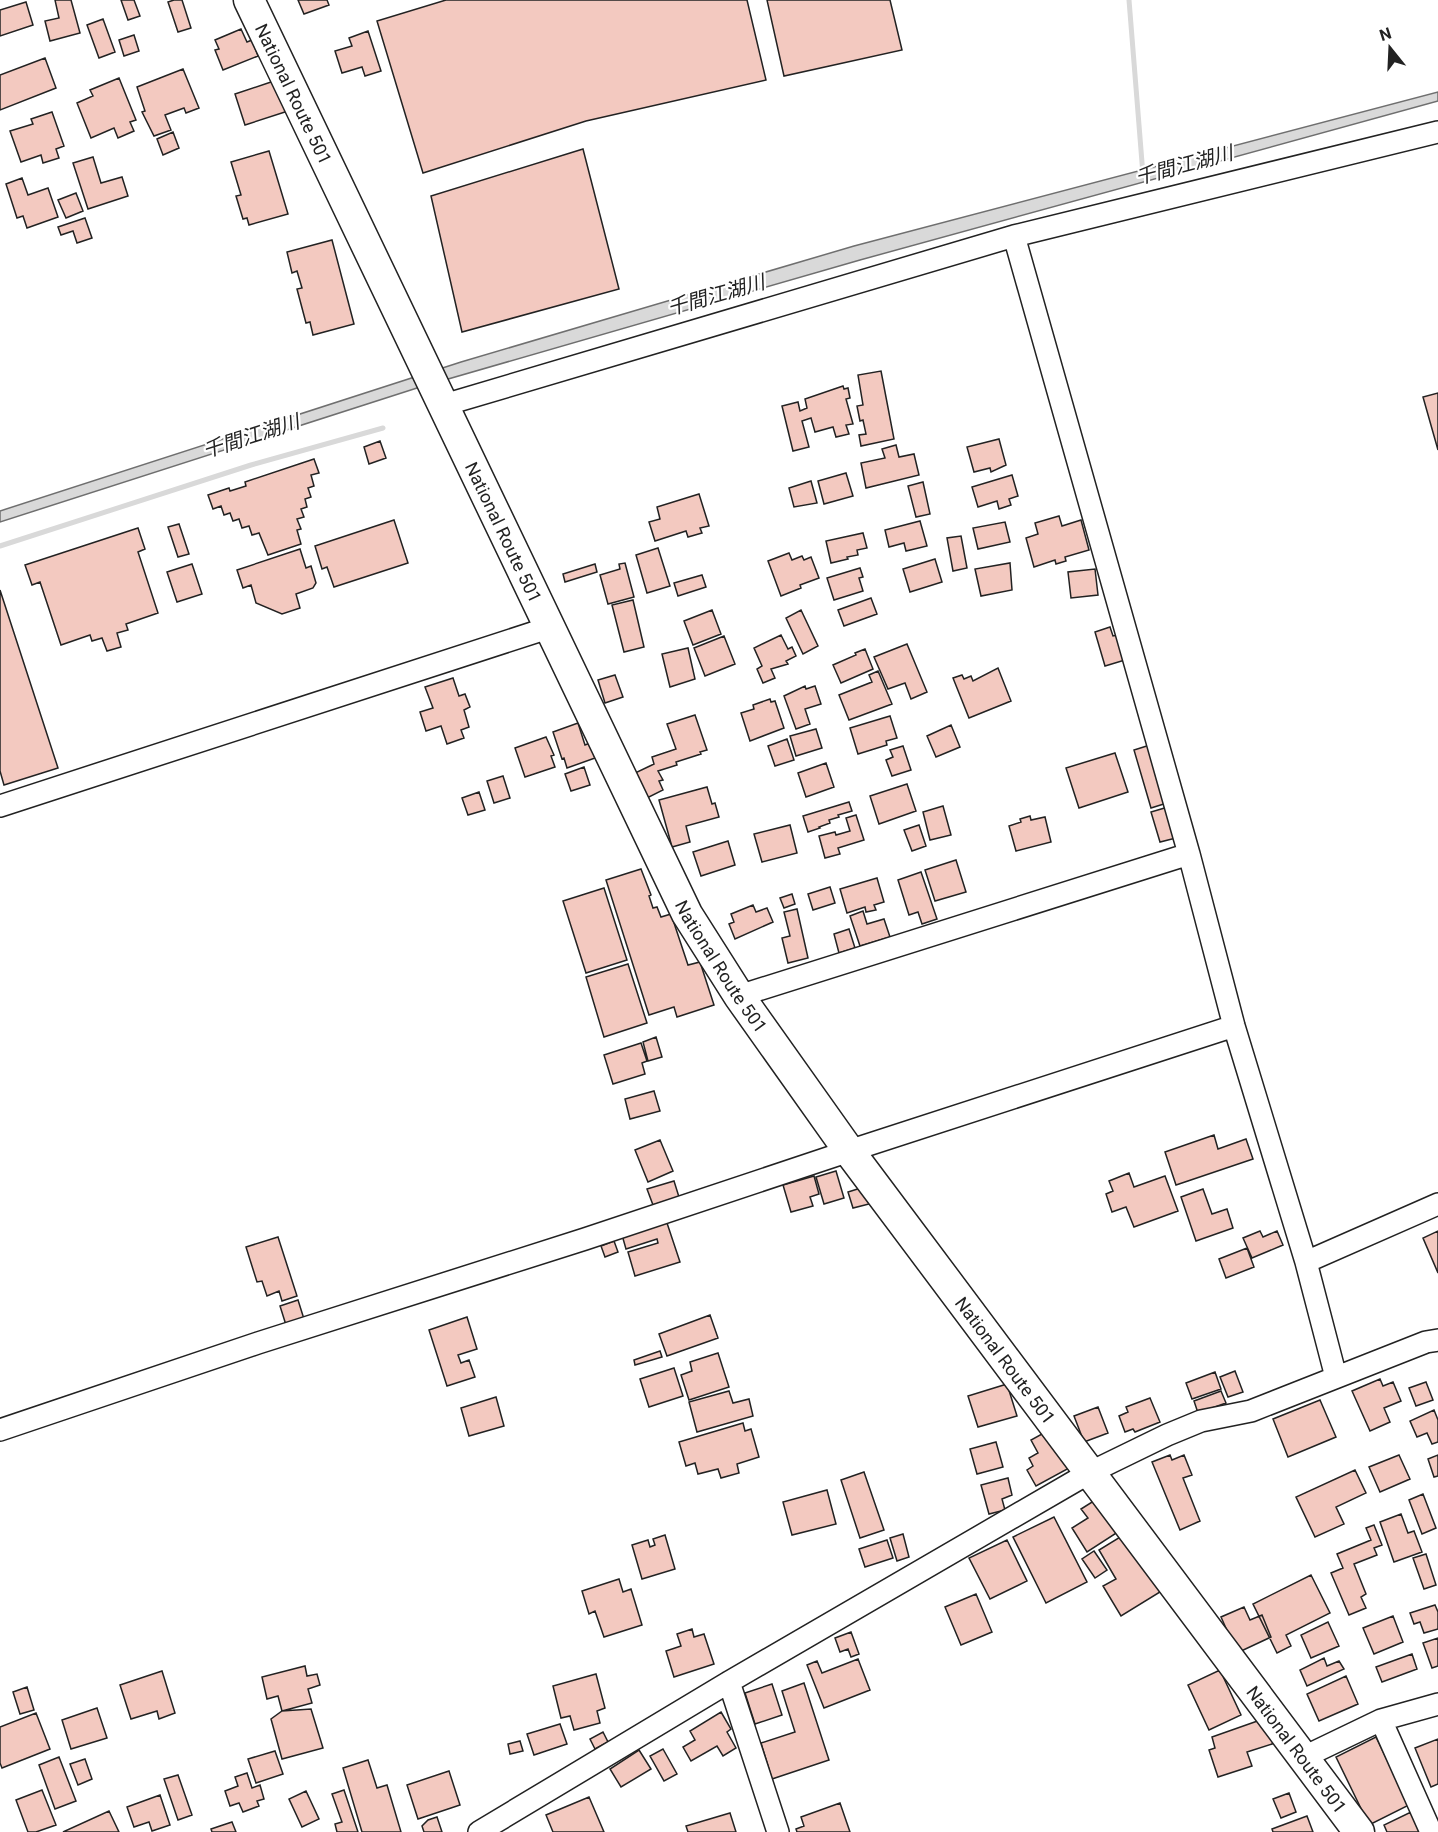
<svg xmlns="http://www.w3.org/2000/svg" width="1438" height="1832" font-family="Roboto,'Noto Sans JP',sans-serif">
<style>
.water{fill:#d9d9d9;stroke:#6f6f6f;stroke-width:1.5}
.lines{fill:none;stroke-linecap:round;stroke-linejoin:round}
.stream{stroke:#d9d9d9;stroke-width:5}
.building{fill:#f3c9c0;stroke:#222;stroke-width:1.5}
.minor-casing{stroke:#222;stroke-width:24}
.highway-casing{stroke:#222;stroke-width:33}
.minor{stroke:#fff;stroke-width:21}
.highway{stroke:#fff;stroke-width:30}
.labels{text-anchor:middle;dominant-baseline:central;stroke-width:4.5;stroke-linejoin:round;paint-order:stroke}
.street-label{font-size:18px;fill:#222;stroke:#fff}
.water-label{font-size:20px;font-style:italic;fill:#222;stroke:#fff}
</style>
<rect width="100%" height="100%" fill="#fff"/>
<path class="water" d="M1438,92V101L860,260L417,388L0,522V511L461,362L854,246Z"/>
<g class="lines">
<path class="stream" d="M1129,0L1143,175
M0,546L251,465L383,428"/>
</g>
<path class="building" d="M55,0H71L80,33L50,41L45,21L59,18Z
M121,0H134L140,16L128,20Z
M174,0H182L191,28L178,32L168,2Z
M298,0H327L329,5L304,14Z
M446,0H747L766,80L586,121L423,173L377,21Z
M767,0H890L902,50L784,76Z
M26,2L33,25L0,36V10Z
M103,19L115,52L99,58L87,25Z
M241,29L247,42L252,40L258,56L223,70L215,50L219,49L215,40Z
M368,31L381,71L365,76L362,67L342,73L335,51L352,46L349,38Z
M134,35L139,51L124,56L119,40Z
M45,58L56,88L0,110V75Z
M183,69L199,108L186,113L184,108L165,115L171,130L154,136L142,112L145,111L137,87Z
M119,78L136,120L130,122L134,131L118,138L114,128L91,138L77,103L93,96L90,90Z
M274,81L288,111L245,125L235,94Z
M52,112L64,146L56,149L59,158L43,163L41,155L21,162L10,131L33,124L31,119Z
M173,132L179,148L163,155L157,139Z
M583,149L619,289L462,332L431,196Z
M269,151L288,214L249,225L247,218L243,219L236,196L241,195L231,162Z
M93,157L101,183L122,177L128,196L88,209L73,163Z
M22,178L28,195L48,188L58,217L27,228L23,216L17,218L6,184Z
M76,193L83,211L66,218L58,200Z
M85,218L92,238L77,243L73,231L61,235L58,227Z
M332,240L354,324L313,335L310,322L306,323L297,289L302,288L297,271L292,273L287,252Z
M881,371L894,439L861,446L859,435L866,434L863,420L860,421L857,406L863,405L858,375Z
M843,386L844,389L848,388L850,398L846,399L853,424L846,425L849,434L836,437L833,427L815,432L811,418L802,421L809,447L793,451L782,406L798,402L800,411L807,408L805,399Z
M1438,393V450L1423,397Z
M999,439L1006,465L991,472L990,468L974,472L967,447Z
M380,441L386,458L369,464L364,447Z
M896,445L899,457L914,454L919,475L866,488L861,463L885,458L882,449Z
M314,459L319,473L311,475L314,486L308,488L311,497L305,499L307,507L301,509L304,517L297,519L301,529L297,530L301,544L268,555L259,533L252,535L249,526L242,528L239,519L233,521L230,513L224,515L221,506L213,509L208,495L229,488L230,491L246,486L245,482Z
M846,473L853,496L824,504L818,481Z
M1012,475L1018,496L1009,499L1011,505L999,509L997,501L978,507L972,487Z
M811,481L817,503L794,507L789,488Z
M923,482L930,514L916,517L908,486Z
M699,494L709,526L700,528L702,533L688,537L686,531L655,541L649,522L660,519L657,507Z
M1059,516L1062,526L1081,520L1089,550L1065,557L1066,561L1056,564L1055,560L1034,567L1026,538L1038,534L1035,523Z
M394,520L408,563L334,587L327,567L322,569L315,546Z
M920,521L927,546L906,551L904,543L889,547L885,530Z
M1005,522L1010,542L978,549L973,528Z
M179,524L189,554L178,557L168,527Z
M138,528L145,549L138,552L158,613L126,624L128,630L117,633L121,647L107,651L102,638L92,641L90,635L61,645L40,582L32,585L25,565Z
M863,533L867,548L857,550L858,555L847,557L848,559L831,563L826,541Z
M961,536L967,568L953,571L947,538Z
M658,548L670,586L647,593L636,555Z
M300,549L306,568L311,566L316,583L313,588L296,594L300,608L282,614L256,603L251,585L243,588L237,570Z
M789,553L792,560L802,556L804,560L811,557L819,578L800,585L801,588L781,596L768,561Z
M935,559L942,582L910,592L903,569Z
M625,563L634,597L608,604L600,575L620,569L619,564Z
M1010,563L1012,590L981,596L975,569Z
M192,564L202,594L177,602L167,572Z
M595,564L597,572L565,582L563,574Z
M860,568L863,577L859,578L863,591L834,600L827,578Z
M1095,569L1098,595L1071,598L1068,572Z
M702,575L706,587L678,596L674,583Z
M0,590L58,768L4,785L0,771Z
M871,598L877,614L844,626L838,610Z
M633,600L644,647L624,652L612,605Z
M712,610L721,634L693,645L684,621Z
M801,610L818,646L803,654L786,618Z
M1110,627L1113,636L1118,635L1125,660L1105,666L1095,632Z
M781,635L788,649L792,647L796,656L786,661L788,664L771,669L775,678L763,683L757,669L762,666L754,648Z
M724,636L735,664L705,676L694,648Z
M907,644L927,692L911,699L905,683L888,689L874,657Z
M688,648L695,679L670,687L662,654Z
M865,649L873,669L841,683L833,665L856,655L855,653Z
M998,668L1011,701L969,718L953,678L962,675L964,679L971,676L973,681Z
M878,671L892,704L849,720L839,695L872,682L869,675Z
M615,675L623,697L605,703L598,680Z
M453,678L459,696L465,694L470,707L464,710L469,727L461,730L464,738L447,744L441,726L426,731L420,712L433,708L425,687Z
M805,686L806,689L815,686L821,704L805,709L810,724L796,729L784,696Z
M770,699L771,702L775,701L784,728L750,741L741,713L754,709L753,705Z
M695,715L707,750L700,752L701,754L676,762L677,765L658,771L663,780L659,781L663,790L647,798L635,773L654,764L652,757L676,749L667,724Z
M890,716L897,738L886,741L887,745L858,754L850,728Z
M578,723L585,745L590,743L595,758L567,768L564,758L562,759L553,732Z
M951,725L960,747L936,757L927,736Z
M816,729L822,748L796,756L790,736Z
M546,737L554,755L551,756L555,767L525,777L515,748Z
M787,739L794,760L775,766L768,746Z
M1150,745L1167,803L1151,808L1134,750Z
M903,746L911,770L892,776L886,760L893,757L890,750Z
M1115,753L1128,792L1079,808L1066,768Z
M826,763L834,787L806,797L798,773Z
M584,767L590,785L571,791L565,774Z
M503,776L510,798L494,803L487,781Z
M907,784L916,811L879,824L870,796Z
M707,787L712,804L715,803L719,817L686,826L690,842L672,847L659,800Z
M479,792L485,810L468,815L462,798Z
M849,802L852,811L838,815L839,817L829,820L830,823L819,827L820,828L808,832L803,816Z
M943,806L951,835L930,840L923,812Z
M1168,807L1176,838L1160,842L1151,812Z
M856,815L864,840L838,848L840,854L825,858L819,836L835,832L836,835L850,831L846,818Z
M1030,816L1031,820L1045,817L1051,842L1016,851L1009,826L1021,822L1020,819Z
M790,825L797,853L762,862L754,834Z
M919,825L926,846L912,851L904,830Z
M728,841L735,865L701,876L693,852Z
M956,860L966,892L935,901L925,870Z
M641,869L651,895L649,896L653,908L657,907L661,917L671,914L688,965L700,962L714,1005L677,1017L674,1007L649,1015L606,880Z
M921,872L937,919L922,924L918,912L909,915L898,880Z
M877,878L884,902L874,905L876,910L866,912L865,907L847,913L840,889Z
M830,887L835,903L813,910L808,894Z
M604,888L627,960L586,973L563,901Z
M792,894L795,904L784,908L780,898Z
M753,905L756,912L767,908L773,922L735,939L729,924L734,922L731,914Z
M797,909L808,958L788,963L782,938L790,936L784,912Z
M863,911L867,924L884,919L890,937L860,946L850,916Z
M849,929L855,948L839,953L834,934Z
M628,964L647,1023L604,1037L586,977Z
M656,1037L662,1057L648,1061L643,1042Z
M641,1043L647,1061L642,1063L645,1074L613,1084L604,1055Z
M654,1091L660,1111L630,1119L625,1099Z
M1214,1135L1218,1149L1246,1139L1253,1159L1176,1185L1165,1152Z
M660,1140L673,1171L648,1182L635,1150Z
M836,1171L844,1198L824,1204L816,1177Z
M1129,1173L1134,1187L1165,1176L1178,1211L1134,1227L1126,1207L1112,1212L1106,1194L1113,1191L1109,1181Z
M814,1176L819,1194L810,1197L813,1206L791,1212L783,1185Z
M674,1181L679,1197L653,1205L647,1189Z
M864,1187L869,1204L853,1208L848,1192Z
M1203,1189L1212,1214L1227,1209L1233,1228L1196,1241L1181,1197Z
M666,1220L680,1262L635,1276L628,1252L658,1243L657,1239L626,1249L622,1235Z
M1260,1231L1263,1237L1277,1231L1283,1245L1252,1258L1243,1238Z
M1438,1231V1273L1423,1238Z
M278,1237L297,1296L282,1301L279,1291L267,1296L262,1281L257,1282L246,1247Z
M614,1241L618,1252L605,1257L601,1246Z
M1247,1248L1254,1267L1226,1278L1219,1259Z
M298,1300L304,1319L286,1325L280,1306Z
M710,1315L718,1338L667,1356L659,1334Z
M467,1317L477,1349L458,1355L461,1363L469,1360L475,1377L447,1386L429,1330Z
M660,1351L662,1357L635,1365L634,1360Z
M718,1353L729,1387L689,1400L681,1375L692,1371L690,1362Z
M674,1368L683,1396L649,1407L640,1379Z
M1235,1371L1243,1392L1228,1397L1220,1377Z
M1215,1372L1221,1389L1192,1399L1186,1383Z
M1380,1379L1383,1386L1393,1382L1401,1401L1384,1408L1390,1422L1370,1431L1352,1391Z
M1426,1382L1433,1400L1416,1406L1409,1388Z
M1007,1384L1017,1416L978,1427L968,1396Z
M729,1391L733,1403L749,1399L753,1416L697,1432L689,1402Z
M1221,1391L1226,1403L1198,1413L1194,1401Z
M496,1397L504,1426L469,1436L461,1408Z
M1150,1398L1160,1422L1135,1432L1133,1429L1125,1432L1119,1416L1128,1412L1126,1407Z
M1320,1400L1336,1437L1288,1457L1273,1419Z
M1098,1407L1108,1433L1084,1442L1074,1416Z
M1434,1410L1438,1420V1442L1432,1444L1427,1433L1417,1437L1410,1421Z
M743,1423L745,1431L751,1429L759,1457L737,1464L739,1473L721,1478L718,1469L698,1474L695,1463L686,1466L679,1442Z
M1051,1429L1071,1467L1036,1486L1027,1470L1033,1466L1029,1458L1038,1453L1031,1440Z
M996,1442L1003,1467L977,1474L970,1449Z
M1170,1455L1172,1460L1184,1455L1192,1475L1183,1478L1200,1521L1180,1530L1152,1462Z
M1399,1455L1410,1479L1380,1492L1369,1467Z
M1438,1455V1476L1434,1477L1428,1459Z
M1355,1470L1366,1493L1336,1507L1344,1524L1315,1537L1296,1497Z
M864,1472L884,1530L860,1538L841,1480Z
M1008,1478L1012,1495L1002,1499L1005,1510L989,1514L981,1485Z
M827,1490L836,1524L792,1535L783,1502Z
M1423,1494L1436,1528L1422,1534L1409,1500Z
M1100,1497L1121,1530L1087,1552L1072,1528L1088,1518L1081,1509Z
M1401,1514L1408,1533L1414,1531L1422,1552L1394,1562L1380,1522Z
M1054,1517L1087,1582L1046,1603L1013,1537Z
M1374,1525L1382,1545L1374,1548L1377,1555L1354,1564L1366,1594L1361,1597L1366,1608L1349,1615L1331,1573L1343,1568L1337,1554L1371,1540L1366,1528Z
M903,1534L909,1557L897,1561L890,1538Z
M1125,1534L1160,1592L1121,1616L1103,1586L1116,1579L1099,1550Z
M665,1535L675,1569L642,1579L632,1545L648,1540L650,1547L655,1545L653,1539Z
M887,1540L893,1558L865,1567L859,1549Z
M1007,1540L1027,1581L990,1599L969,1558Z
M1094,1551L1107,1570L1095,1578L1082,1559Z
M1426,1554L1436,1585L1424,1589L1413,1558Z
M1311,1575L1330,1613L1286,1635L1291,1646L1277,1653L1253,1604Z
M619,1579L623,1592L631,1589L642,1625L604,1637L595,1611L589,1614L582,1591Z
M976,1594L992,1632L961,1645L945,1607Z
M1435,1605L1438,1612V1629L1424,1633L1420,1622L1414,1624L1410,1613Z
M1244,1607L1250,1620L1262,1615L1271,1637L1237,1653L1221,1617Z
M1393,1616L1403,1642L1374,1654L1363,1628Z
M1328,1622L1339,1646L1311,1658L1301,1635Z
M692,1629L694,1637L704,1634L714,1664L674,1677L666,1651L681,1646L677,1634Z
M851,1632L859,1654L851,1657L848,1649L840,1652L835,1638Z
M1438,1638V1666L1432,1668L1423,1643Z
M1412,1654L1417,1669L1382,1682L1376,1667Z
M1324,1658L1327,1666L1339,1661L1344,1669L1307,1686L1300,1670Z
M858,1659L870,1690L824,1708L807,1665L817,1661L822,1673Z
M305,1666L307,1676L317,1674L320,1685L308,1689L312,1703L282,1711L278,1696L267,1699L262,1677Z
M1220,1670L1241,1715L1209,1730L1188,1685Z
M162,1671L175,1713L159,1719L157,1711L131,1719L120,1685Z
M596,1674L605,1708L597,1711L600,1723L574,1730L570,1716L561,1718L553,1686Z
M1346,1676L1358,1704L1319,1721L1307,1694Z
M804,1683L829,1760L772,1779L761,1743L795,1732L782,1691Z
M772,1684L782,1715L755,1724L745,1693Z
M27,1687L34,1710L20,1714L13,1692Z
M97,1708L107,1738L71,1749L62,1720Z
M311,1709L323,1748L282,1759L271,1719L282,1711Z
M721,1712L731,1729L727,1732L736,1748L723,1756L717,1746L691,1761L683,1747L695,1740L690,1731Z
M36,1713L50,1749L2,1768L0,1763V1727Z
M1266,1718L1275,1743L1247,1752L1252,1766L1218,1777L1209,1750L1215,1748L1212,1737Z
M560,1724L567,1744L534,1755L527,1734Z
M603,1732L608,1742L595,1749L590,1739Z
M1376,1737L1409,1805L1369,1825L1336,1757Z
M1438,1739V1784L1431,1787L1415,1748Z
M520,1741L523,1751L510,1754L508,1744Z
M663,1749L677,1774L664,1781L650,1756Z
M639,1750L651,1769L621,1787L610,1769Z
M275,1751L283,1774L256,1783L248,1759Z
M59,1757L76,1801L55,1809L39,1765Z
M85,1759L92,1779L78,1785L70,1764Z
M368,1760L377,1788L387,1785L401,1832H362L343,1768Z
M449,1771L460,1805L418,1819L407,1785Z
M247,1773L252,1788L260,1785L264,1799L257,1801L259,1806L243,1812L239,1803L230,1806L225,1791L238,1786L235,1777Z
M178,1775L192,1815L178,1820L164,1779Z
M42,1790L56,1825L36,1832H28L16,1800Z
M344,1790L358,1832H337L335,1824L342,1822L332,1794Z
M306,1791L319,1819L302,1827L289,1799Z
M1289,1793L1296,1812L1281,1818L1273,1799Z
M160,1795L170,1825L152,1831L149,1822L134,1827L127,1807Z
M589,1797L604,1832H553L546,1815Z
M840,1803L850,1832H797L796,1829L804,1826L801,1817Z
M109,1811L119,1832H63Z
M1411,1812L1421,1832H1387L1384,1825Z
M730,1813L736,1832H688L686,1826Z
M1307,1816L1313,1832H1273L1272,1829Z
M437,1817L442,1832H424L422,1826L428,1820Z
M232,1822L236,1832H212L211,1829Z"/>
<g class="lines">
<g class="minor-casing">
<path id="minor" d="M444,405L1014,236L1438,132
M0,806L551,627
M1189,854L1234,1026L1306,1262L1336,1377
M739,996L1189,854L1014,236
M1306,1262L1438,1204
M0,1430L258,1343L585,1239L849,1151L1234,1026
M729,1682L778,1832
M1381,1720L1431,1832
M1302,1758L1381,1720L1438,1704
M479,1832L729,1682L1089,1473L1167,1435L1201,1421L1251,1411L1426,1342L1438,1340"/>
</g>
<g class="highway-casing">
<g id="highway">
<path id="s1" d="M249,0L687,914L739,996L849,1151L1359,1832"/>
</g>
</g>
<use href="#minor" class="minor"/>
<use href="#highway" class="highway"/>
</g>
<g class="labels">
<g class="street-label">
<text stroke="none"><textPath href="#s1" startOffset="104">National Route 501</textPath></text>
<text stroke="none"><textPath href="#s1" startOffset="590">National Route 501</textPath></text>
<text stroke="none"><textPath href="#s1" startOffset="1076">National Route 501</textPath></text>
<text stroke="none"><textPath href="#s1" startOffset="1562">National Route 501</textPath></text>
<text stroke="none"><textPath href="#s1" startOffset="2048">National Route 501</textPath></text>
</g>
<g class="water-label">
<text transform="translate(1184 165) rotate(-15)">千間江湖川</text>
<text transform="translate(716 295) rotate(-16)">千間江湖川</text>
<text transform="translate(251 436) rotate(-18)">千間江湖川</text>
</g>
</g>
<g transform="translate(1390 48) rotate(342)" stroke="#ffffff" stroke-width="4.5" paint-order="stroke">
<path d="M0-4.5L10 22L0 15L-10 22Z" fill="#222222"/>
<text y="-9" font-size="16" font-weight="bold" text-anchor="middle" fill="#222222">N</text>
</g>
</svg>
